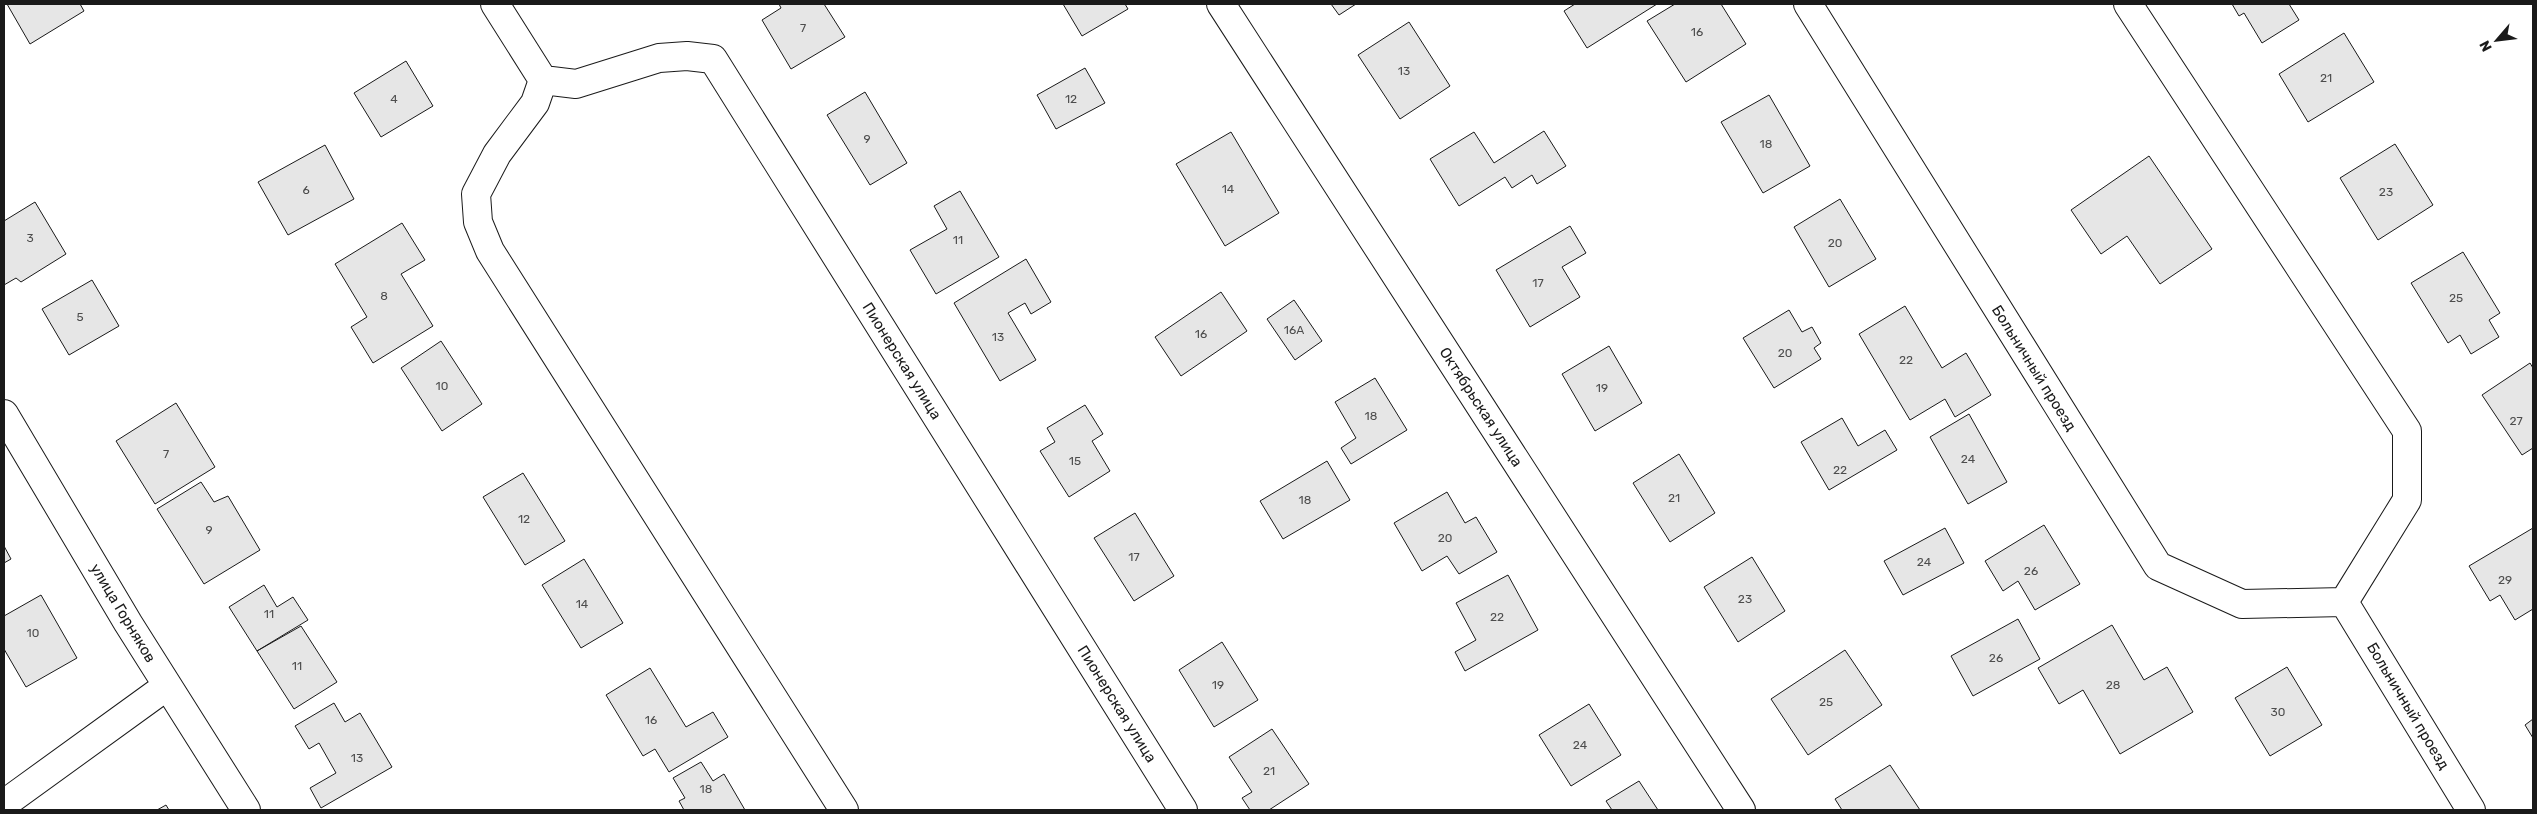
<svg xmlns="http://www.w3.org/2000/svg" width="2537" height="814" font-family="Rubik,sans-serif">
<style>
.building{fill:#e6e6e6;stroke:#1a1a1a}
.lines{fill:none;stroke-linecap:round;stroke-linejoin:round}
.street-casing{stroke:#1a1a1a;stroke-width:30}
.street{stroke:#fff;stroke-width:28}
.labels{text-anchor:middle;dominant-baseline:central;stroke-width:4;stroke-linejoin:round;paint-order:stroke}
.number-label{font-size:12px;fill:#4d4d4d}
.street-label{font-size:15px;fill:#1a1a1a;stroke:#fff}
</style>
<rect width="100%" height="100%" fill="#fff"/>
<path class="building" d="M7,4H80L84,11L30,44Z
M779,4H824L845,37L791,69L762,20L781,8Z
M1063,4H1125L1128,9L1082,36Z
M1331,4H1356L1339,15Z
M1575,4H1657L1587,48L1564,11Z
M1675,4H1721L1746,44L1686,82L1647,21Z
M2232,4H2289L2299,20L2262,43L2244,13L2239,16Z
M1409,22L1450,86L1400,119L1358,55Z
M2344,33L2374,82L2308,122L2279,74Z
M406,61L433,106L381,137L354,93Z
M1085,68L1105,103L1056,129L1037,95Z
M865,92L907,163L870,185L827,115Z
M1769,95L1810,166L1763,193L1721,122Z
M1544,131L1566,166L1537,184L1532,175L1512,188L1505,177L1459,206L1430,159L1474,132L1494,163Z
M1231,132L1279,213L1225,246L1176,164Z
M2395,144L2433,205L2378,240L2340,178Z
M325,145L354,199L288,235L258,182Z
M2149,156L2212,249L2160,284L2127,236L2101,254L2071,210Z
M960,191L999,257L936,294L910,250L947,229L934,206Z
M1840,199L1876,259L1829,287L1794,227Z
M35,202L66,254L21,282L16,278L4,285V221Z
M402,223L425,260L401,274L433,326L373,363L351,327L367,317L335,264Z
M1570,226L1586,253L1562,267L1580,297L1530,327L1496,270Z
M2463,252L2500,313L2489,320L2499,337L2471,354L2460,335L2448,343L2411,283Z
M1026,259L1051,302L1031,314L1025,303L1008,313L1036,360L1000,381L954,303Z
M92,280L119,326L69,355L42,309Z
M1221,292L1247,331L1181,376L1155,337Z
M1294,300L1322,341L1295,360L1267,319Z
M1905,306L1942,368L1966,353L1991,395L1955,417L1945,399L1910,420L1859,334Z
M1789,310L1802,332L1812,327L1821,343L1814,348L1821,359L1774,388L1743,338Z
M441,341L482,404L442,431L401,368Z
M1609,346L1642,403L1595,431L1562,374Z
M2530,363L2533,368V448L2522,455L2482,395Z
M1375,378L1407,430L1351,464L1341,448L1356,438L1335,402Z
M176,403L215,467L155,504L116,441Z
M1085,405L1103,434L1092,441L1110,471L1069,497L1040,451L1055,442L1047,428Z
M1969,414L2007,482L1968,504L1930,437Z
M1842,418L1858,446L1885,430L1897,450L1829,490L1801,442Z
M1679,454L1715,513L1670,542L1633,483Z
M1327,461L1350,500L1283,539L1260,501Z
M523,473L565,541L525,565L483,497Z
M201,482L214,502L228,496L260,550L204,584L157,509Z
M1447,492L1465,523L1476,517L1497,552L1459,574L1447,556L1422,571L1394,523Z
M1135,513L1174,576L1134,601L1094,538Z
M2044,525L2080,584L2035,610L2018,581L2003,591L1985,561Z
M1945,528L1964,563L1903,595L1884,561Z
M2533,528V609L2515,620L2500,595L2490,601L2469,566Z
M4,546L11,559L4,563Z
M1752,557L1785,611L1738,642L1704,587Z
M584,559L623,623L581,648L542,585Z
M1508,575L1538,630L1465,671L1455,652L1476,640L1456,603Z
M264,585L277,607L293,597L308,620L257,651L229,607Z
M41,595L77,658L26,687L4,649V616Z
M2018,619L2040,659L1973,696L1951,656Z
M2112,625L2144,680L2167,667L2193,712L2120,754L2083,690L2059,704L2038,668Z
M301,626L337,682L294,709L257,651Z
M1222,642L1258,700L1214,727L1179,670Z
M1845,650L1882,705L1808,755L1771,699Z
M2287,667L2322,725L2270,756L2235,698Z
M650,668L686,727L713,712L728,737L669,772L655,749L643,756L606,695Z
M334,703L345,722L360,713L392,767L321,808L310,788L336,773L319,743L309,749L295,726Z
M1589,704L1621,755L1571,786L1539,735Z
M2533,719V738L2525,725Z
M1272,729L1309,784L1269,810H1250L1242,798L1252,792L1229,757Z
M701,762L713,781L724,774L745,810H684L679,801L685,798L673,778Z
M1890,765L1920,810H1842L1835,799Z
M1639,781L1658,810H1612L1606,801Z
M166,805L169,810H157Z"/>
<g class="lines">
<g class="street-casing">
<path id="street" d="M495,4L543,80L535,103L497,154L476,194L478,222L490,251L844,810
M1221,4L1741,810
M1808,4L2158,566L2242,604L2344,602L2471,810
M2128,4L2407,431V500L2344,602
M543,80L576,84L659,58L687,56L713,59L1183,810
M4,414L128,623L246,810
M4,804L167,686"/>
</g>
<use href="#street" class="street"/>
</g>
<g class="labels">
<g class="number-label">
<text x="803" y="28">7</text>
<text x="1697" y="32">16</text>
<text x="1404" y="71">13</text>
<text x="2326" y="78">21</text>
<text x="394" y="99">4</text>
<text x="1071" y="99">12</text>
<text x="867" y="139">9</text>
<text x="1766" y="144">18</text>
<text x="1228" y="189">14</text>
<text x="306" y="190">6</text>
<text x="2386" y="192">23</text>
<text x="30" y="238">3</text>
<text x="958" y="240">11</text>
<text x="1835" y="243">20</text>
<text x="1538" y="283">17</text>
<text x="384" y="296">8</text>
<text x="2456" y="298">25</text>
<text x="80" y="317">5</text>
<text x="1294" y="330">16А</text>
<text x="1201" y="334">16</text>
<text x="998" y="337">13</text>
<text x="1785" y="353">20</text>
<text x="1906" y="360">22</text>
<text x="442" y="386">10</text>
<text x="1602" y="388">19</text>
<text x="1371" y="416">18</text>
<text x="2516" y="421">27</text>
<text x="166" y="454">7</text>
<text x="1968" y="459">24</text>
<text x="1075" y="461">15</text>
<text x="1840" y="470">22</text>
<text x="1674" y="498">21</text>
<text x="1305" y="500">18</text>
<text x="524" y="519">12</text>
<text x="209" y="530">9</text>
<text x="1445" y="538">20</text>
<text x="1134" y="557">17</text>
<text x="1924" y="562">24</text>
<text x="2031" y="571">26</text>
<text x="2505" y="580">29</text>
<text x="1745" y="599">23</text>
<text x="582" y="604">14</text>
<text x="269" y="614">11</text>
<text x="1497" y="617">22</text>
<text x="33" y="633">10</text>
<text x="1996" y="658">26</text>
<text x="297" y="666">11</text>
<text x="1218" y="685">19</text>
<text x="2113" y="685">28</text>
<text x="1826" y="702">25</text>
<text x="2278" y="712">30</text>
<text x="651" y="720">16</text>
<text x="1580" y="745">24</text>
<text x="357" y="758">13</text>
<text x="1269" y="771">21</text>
<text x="706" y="789">18</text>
</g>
<g class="street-label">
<text transform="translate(902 361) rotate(58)">Пионерская улица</text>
<text transform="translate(2034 368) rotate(58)">Больничный проезд</text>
<text transform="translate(1481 407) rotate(57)">Октябрьская улица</text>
<text transform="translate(123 613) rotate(59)">улица Горняков</text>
<text transform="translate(1117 704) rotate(58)">Пионерская улица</text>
<text transform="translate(2408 706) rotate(59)">Больничный проезд</text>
</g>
</g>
<rect width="2537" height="814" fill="none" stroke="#1a1a1a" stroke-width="10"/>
<g transform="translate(2497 40) rotate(242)" stroke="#ffffff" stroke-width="4" paint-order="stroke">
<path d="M0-4L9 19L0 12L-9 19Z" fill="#1a1a1a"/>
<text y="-8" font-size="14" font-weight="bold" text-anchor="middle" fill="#1a1a1a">N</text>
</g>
</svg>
